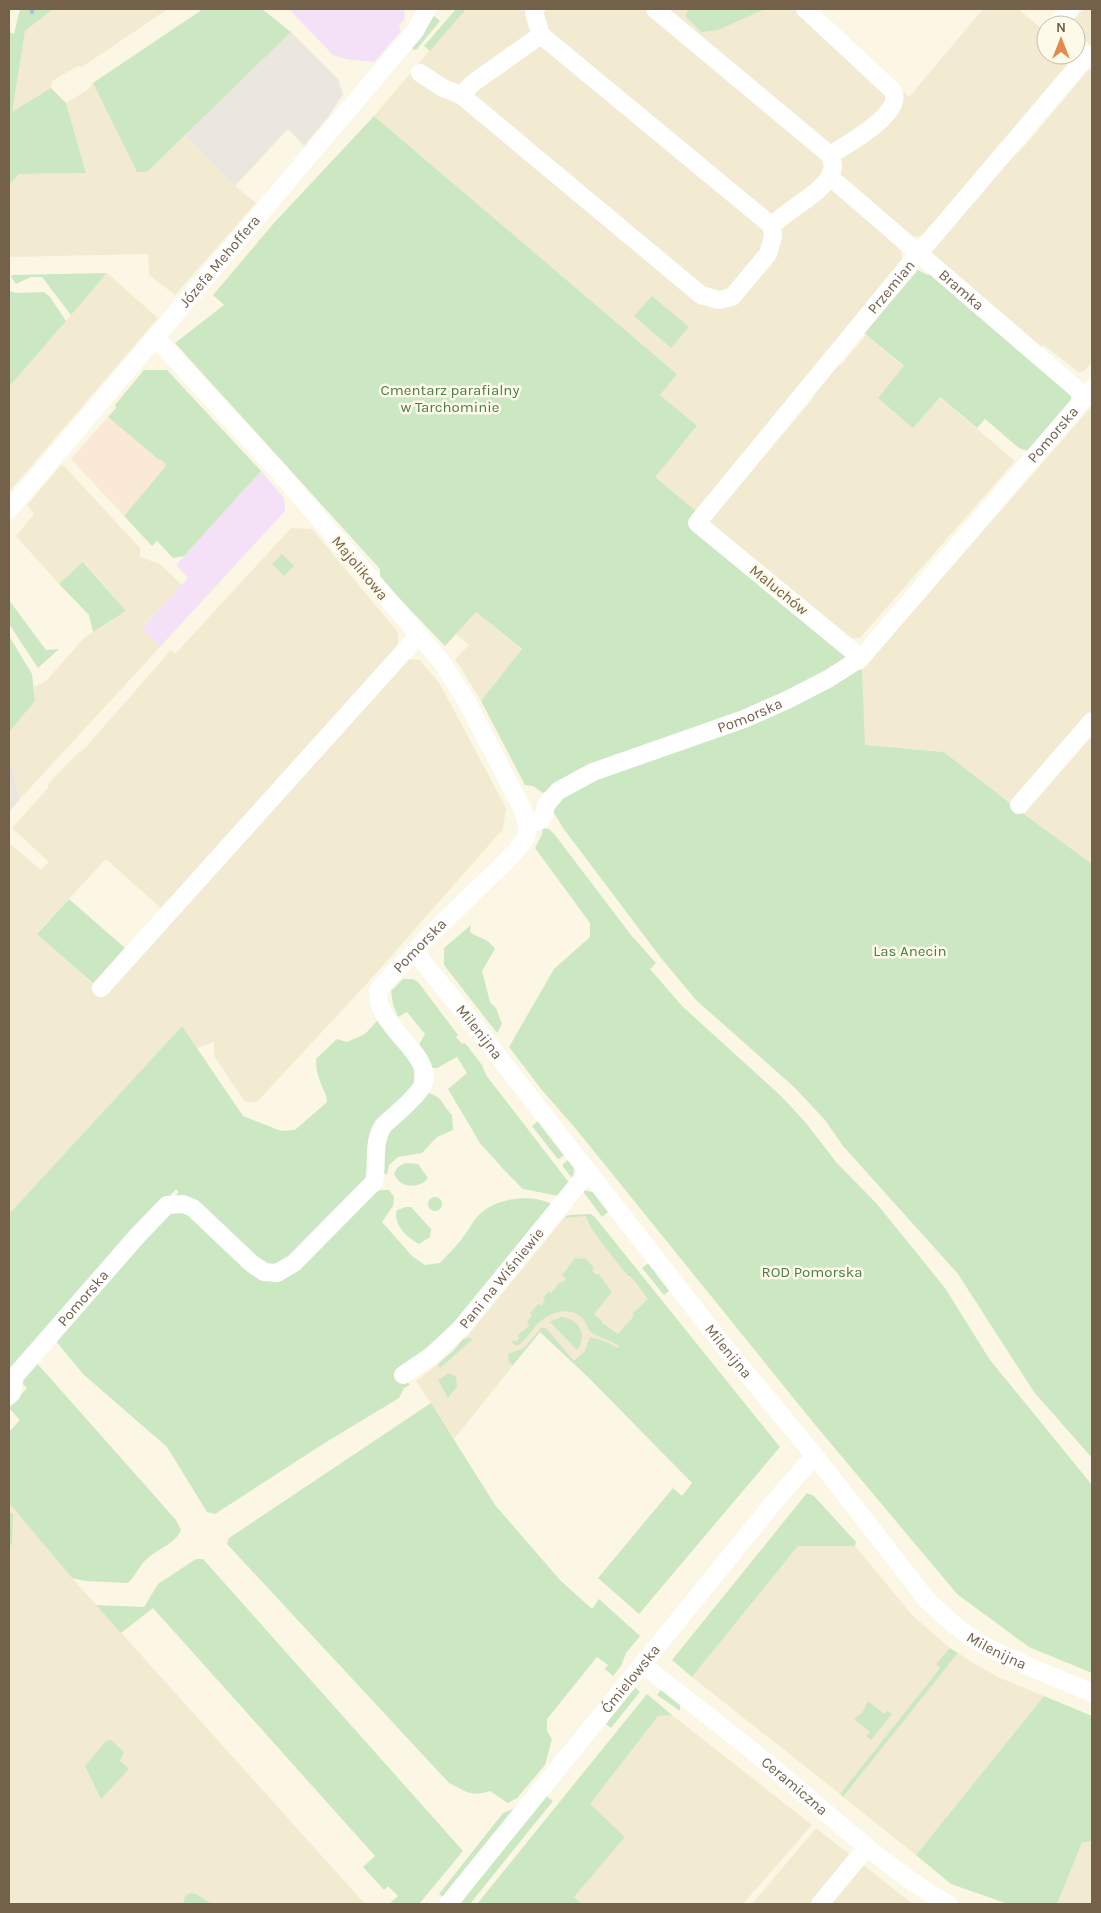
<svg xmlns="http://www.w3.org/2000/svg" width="1101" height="1913" font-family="Karla,sans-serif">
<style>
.residential{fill:#f3ead2;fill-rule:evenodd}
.commercial{fill:#fbe9d8}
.industrial{fill:#ebe7de}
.education{fill:#f4e1f8}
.green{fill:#cbe8c3}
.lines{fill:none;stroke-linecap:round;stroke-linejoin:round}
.stream{stroke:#a0c3d5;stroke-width:4}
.minor{stroke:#fff;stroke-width:18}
.labels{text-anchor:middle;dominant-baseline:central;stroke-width:5;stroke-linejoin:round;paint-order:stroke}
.street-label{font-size:15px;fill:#73614a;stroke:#fefaea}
.park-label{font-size:15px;fill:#4b7e45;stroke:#fefaea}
</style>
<rect width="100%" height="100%" fill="#fbf7e4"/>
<path class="residential" d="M53,9H168L82,67L78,66L52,81L51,88L11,113L25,31Z
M469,9H814L909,97L983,9H1018L1046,32V55L1074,56L923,235L913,237L832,189L901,250L902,259L696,511L654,477L697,427L660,395L676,373L374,116L464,10Z
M1083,9H1092V46L1076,32L1075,19Z
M1089,69L1092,72V362L1083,372H1078L1044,345L1040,348L930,254L1005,165L1028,142Z
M93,83L137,172H147L185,135L235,186L256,203L175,295L149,275L148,254L9,257V185L19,174L86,173L66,103L89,89Z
M107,273L158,318L9,492V387Z
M866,335L1015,461L860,638L847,639L709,522L814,397L813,395L839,364L841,365Z
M1092,406V713L1013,805L944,752L864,745L862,670Z
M61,465L65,467L140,548V557L160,564L182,585L142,627L160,647L20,799L9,757V732L35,701L34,687L46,681L85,637L126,611L84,562L59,584L16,536L34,514L27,505Z
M291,528L312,529L398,632V644L395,648L408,659L420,660L440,684L506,808L503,829L371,979L257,1102H245L214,1056V1042L197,1048L182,1026L9,1214V843L41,870L49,862L12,828L48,788V784L77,754L85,748L171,650L175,654ZM106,859L162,909L105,995L37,933Z
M476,612L522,650L481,701L455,659L469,645L456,634Z
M1092,736V864L1024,814Z
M586,1216L587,1221L593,1230L629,1278L631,1276L639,1289L657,1303L589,1378L540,1332L454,1439L416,1381L455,1351L564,1218Z
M9,1503L72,1578L365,1904H9Z
M798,1546H855L913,1616L950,1648L937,1664L940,1668L840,1794L692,1677Z
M958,1653L976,1665L1000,1678L1044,1696L916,1855L843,1797Z
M672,1715L812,1825L743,1904H582L574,1897L625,1837L589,1804L658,1716Z
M816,1828L913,1904H752Z
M1092,1841V1904H1057L1082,1843Z"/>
<path class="commercial" d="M108,417L158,459L163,461L167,466L124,516L71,459Z"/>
<path class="industrial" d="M291,32L338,79L343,94L328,117L304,146L288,129L235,186L185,135Z
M9,757L20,799L9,812Z"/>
<path class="education" d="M289,9H404L405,19L399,25L401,31L374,62L346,59L333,55Z
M261,471L284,498L285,511L160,647L142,628L188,578L176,565Z"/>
<path class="green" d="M20,9H53L25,31L12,112L51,88L66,103L86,173L19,174L9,185V32L14,34Z
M203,9H262L291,32L147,172H137L93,83Z
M456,9H466L430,51L424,46Z
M689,9H765L718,30L701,32L685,16Z
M434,16L440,21L417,49L413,50V44Z
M374,116L677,374L660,395L697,426L655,477L696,511L688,523L851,659L762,706L578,770L543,793L533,786L525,785L481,701L522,649L476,612L445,646L380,578V569L175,343L224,305L213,295L274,223Z
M918,270L928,275L930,273L1071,395V402L1028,451L1019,448L985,419L977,428L940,397L913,428L878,398L904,366L864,333Z
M107,273L71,315L42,277H31L16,284L11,277L12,275Z
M9,291L16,293L44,292L50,297L66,321L9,387Z
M652,296L689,327L671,348L634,316Z
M144,370H167L261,471L184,556L173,558L157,541L152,546L124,516L166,466L163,461L158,459L108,417L116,408L115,405Z
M282,554L294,566L284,576L272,564Z
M83,562L126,611L93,632L89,615L59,584Z
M9,600L46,650L59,649L38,668L9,624Z
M9,636L32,674L35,701L9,732Z
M855,668L862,670L865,745L944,752L1024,814L1092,864V1458L1034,1392L958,1274L843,1146L825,1120L794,1087L696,1000L661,958L563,828L553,811L566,793Z
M543,828L549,829L555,835L631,935L656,963L650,969L682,1006L781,1096L806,1123L836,1162L877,1204L945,1288L990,1360L1092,1485V1673L1029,1647L957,1594L812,1421L576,1129L541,1089L509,1047L554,969L590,937V923L535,848L542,834Z
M69,899L125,948L94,984L37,934Z
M471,925L470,932C481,940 487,937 495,949L482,971L490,1002L496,1008L502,1024L497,1033L444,965V948Z
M403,979H413L418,982L458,1035L456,1037L462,1044L465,1043L482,1065L486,1075L570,1184L559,1196L523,1189L504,1170L480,1143L448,1089L467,1073L457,1057L437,1068H431L419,1045L425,1034L407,1012L398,1017L393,1004L391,991Z
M379,1019L414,1066V1085L403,1099L370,1175L290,1259L276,1266H267L170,1202L179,1192L176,1189L9,1375V1214L182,1026L243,1116L281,1131L295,1130L327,1102C327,1093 322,1089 320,1081C317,1074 316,1067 316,1059L337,1039L347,1042L365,1034Z
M426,1092C445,1098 441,1104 452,1115L453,1130L437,1137L422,1153L398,1157L389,1165L387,1175L381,1171L384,1136Z
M538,1121L564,1155L559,1159L557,1158L532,1126Z
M568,1160L574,1168L573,1179L563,1167V1164Z
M405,1163L418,1164L428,1178C419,1190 398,1188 394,1173L398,1167Z
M381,1190H389L394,1197L393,1206L382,1222L412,1256L425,1265L440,1263C449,1253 459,1244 466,1233C471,1227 473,1220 480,1214C496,1198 529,1194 550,1203L551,1206L440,1341L399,1369L410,1385L404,1388L399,1398L323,1444L215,1514L207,1512L167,1447L83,1374L55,1340L167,1210L184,1207L263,1277L373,1192Z
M582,1190L593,1192L608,1212L602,1217Z
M428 1204a7 7 0 1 1 14 0a7 7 0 1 1-14 0Z
M406,1207H411L431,1229L430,1237L419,1244C408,1238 392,1224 397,1210Z
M590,1214L594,1216L780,1447L639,1614L598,1578L673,1488L682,1496L692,1483L589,1378L540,1332L513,1365L509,1362L508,1354L524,1348L541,1328H546L574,1361L585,1351L590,1337L607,1342L617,1348L619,1346C611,1340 599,1338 591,1332C587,1329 586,1322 583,1319C572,1306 552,1311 541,1321C532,1328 527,1340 517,1346L511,1342L513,1340L516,1342L519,1338L518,1335L530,1325L527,1322L532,1316L530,1313L538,1304L541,1306L545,1300L543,1298L549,1291L551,1293L560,1282H563L566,1279L562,1275L575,1258L586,1259L594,1268L592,1270L596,1275L598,1273L612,1292L594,1314L602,1321L601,1322L618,1334L634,1316L632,1314L648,1299L631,1277L628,1276C619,1264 588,1229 586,1216L564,1218L568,1215Z
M649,1263L669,1291L664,1295L642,1268Z
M561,1317C579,1318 588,1335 577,1350L550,1322Z
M469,1338L473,1339L440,1368L438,1364L454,1350L463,1339Z
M35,1361L176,1520L181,1530C175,1544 159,1548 148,1558C139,1565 136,1576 128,1583L85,1581L72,1578L9,1503V1432L20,1420L9,1408L27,1388L18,1380Z
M449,1373L456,1377L457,1386L448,1398L438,1380Z
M431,1403L495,1505L560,1580L592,1609L599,1599L640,1636L626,1653L621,1666L613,1676L605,1669L608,1665L597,1657L547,1719V1731L552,1739L545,1765L517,1798L508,1803L490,1791C471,1797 467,1792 449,1783L227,1544L229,1538Z
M807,1493L814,1496L856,1542L855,1546H798L692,1677L672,1660Z
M9,1513H13L12,1545H9Z
M196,1559H203L463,1851L419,1904H389L398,1896L388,1886L384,1890L363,1867L375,1856L153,1608L121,1633L96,1605L144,1607L158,1584Z
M950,1648L958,1653L843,1797L840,1794L940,1668L936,1664Z
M635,1687L640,1692L611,1728L606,1724Z
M662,1688L680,1701V1711L657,1695Z
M647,1694L672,1715L658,1716L590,1804L625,1837L574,1897L582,1904H477Z
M1044,1696L1092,1716V1841L1082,1843L1057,1904H1008L951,1884L916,1855Z
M868,1701L884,1714L887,1711L892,1714L871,1740L866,1736L870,1732L854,1719L862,1713Z
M111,1740L124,1752L120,1761L129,1769L101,1799L85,1766L106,1741Z
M546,1796L553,1801L470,1904H460Z
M518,1807L445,1898L439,1894L503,1813Z
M190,1893L196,1894L212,1904H183L185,1896Z"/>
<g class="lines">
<path class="stream" d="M32,12V9"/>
<g class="minor">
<path d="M805,9L892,90C907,112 846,145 830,155"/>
<path d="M1056,25L1070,9"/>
<path d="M541,35L772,226"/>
<path d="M420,73L443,88L461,95L701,295L719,300L732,297L768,254L773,237L772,226C786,210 827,191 832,171C834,165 832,160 830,155L655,9"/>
<path d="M461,95L473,83L541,35L534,13L536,9"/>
<path id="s1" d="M837,183L1086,397"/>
<path id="s2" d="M9,510L415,31L427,9"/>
<path id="s3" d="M861,658L697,523L919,253L1088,55"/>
<path d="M1019,805L1092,721"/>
<path id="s4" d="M527,825L539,821L543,818L546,805L558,791L593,772L744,719L787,700L828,679L861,658L1092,389"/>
<path id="s5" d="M414,951L471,1021L723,1345L815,1456L927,1600C944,1616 962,1633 982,1644C1017,1663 1055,1677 1092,1693"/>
<path d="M101,988L418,636"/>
<path id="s6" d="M403,1375L431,1356L461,1328L588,1172"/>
<path id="s7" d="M9,1396L12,1393L15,1376L138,1235L167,1205L183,1204L193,1208L251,1263L264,1272L277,1273L294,1263L374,1182C378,1164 372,1143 383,1126C394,1115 413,1101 421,1088C441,1057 370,1025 379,989C410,954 443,922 476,890C491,876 514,856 524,840C530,830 526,820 523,810L467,702L441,661L280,473L155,337"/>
<path id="s8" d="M643,1665C692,1703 741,1741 789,1781C840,1824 890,1871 948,1904"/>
<path id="s9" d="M448,1904L779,1496L815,1456"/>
<path d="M820,1904L867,1847"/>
</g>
</g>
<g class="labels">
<g class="street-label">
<text stroke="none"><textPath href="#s2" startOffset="326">Józefa Mehoffera</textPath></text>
<text stroke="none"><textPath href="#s3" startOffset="518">Przemian</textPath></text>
<text stroke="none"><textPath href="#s1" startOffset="164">Bramka</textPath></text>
<text stroke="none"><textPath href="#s4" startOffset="676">Pomorska</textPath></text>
<text transform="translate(360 568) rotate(50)">Majolikowa</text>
<text transform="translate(779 590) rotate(39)">Maluchów</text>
<text stroke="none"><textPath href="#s4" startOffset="256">Pomorska</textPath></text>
<text stroke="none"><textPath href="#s7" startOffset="804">Pomorska</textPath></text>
<text stroke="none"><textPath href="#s5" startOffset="104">Milenijna</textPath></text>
<text stroke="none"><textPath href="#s6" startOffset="139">Pani na Wiśniewie</textPath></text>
<text stroke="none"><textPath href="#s7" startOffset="125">Pomorska</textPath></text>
<text stroke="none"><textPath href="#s5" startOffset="509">Milenijna</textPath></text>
<text stroke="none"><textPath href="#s5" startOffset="914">Milenijna</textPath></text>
<text stroke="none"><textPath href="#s9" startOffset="290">Ćmielowska</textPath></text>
<text stroke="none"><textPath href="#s8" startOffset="194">Ceramiczna</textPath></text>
</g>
<g class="park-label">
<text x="450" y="390">Cmentarz parafialny<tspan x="450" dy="17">w Tarchominie</tspan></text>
<text x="910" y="951">Las Anecin</text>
<text x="812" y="1272">ROD Pomorska</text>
</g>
</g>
<rect width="1101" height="1913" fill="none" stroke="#73614a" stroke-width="20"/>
<g transform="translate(1061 40)"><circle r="24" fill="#fefaea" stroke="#c6bdaa"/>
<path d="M0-4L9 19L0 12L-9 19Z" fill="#e18b4d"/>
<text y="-8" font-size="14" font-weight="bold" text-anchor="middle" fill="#73614a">N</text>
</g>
</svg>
